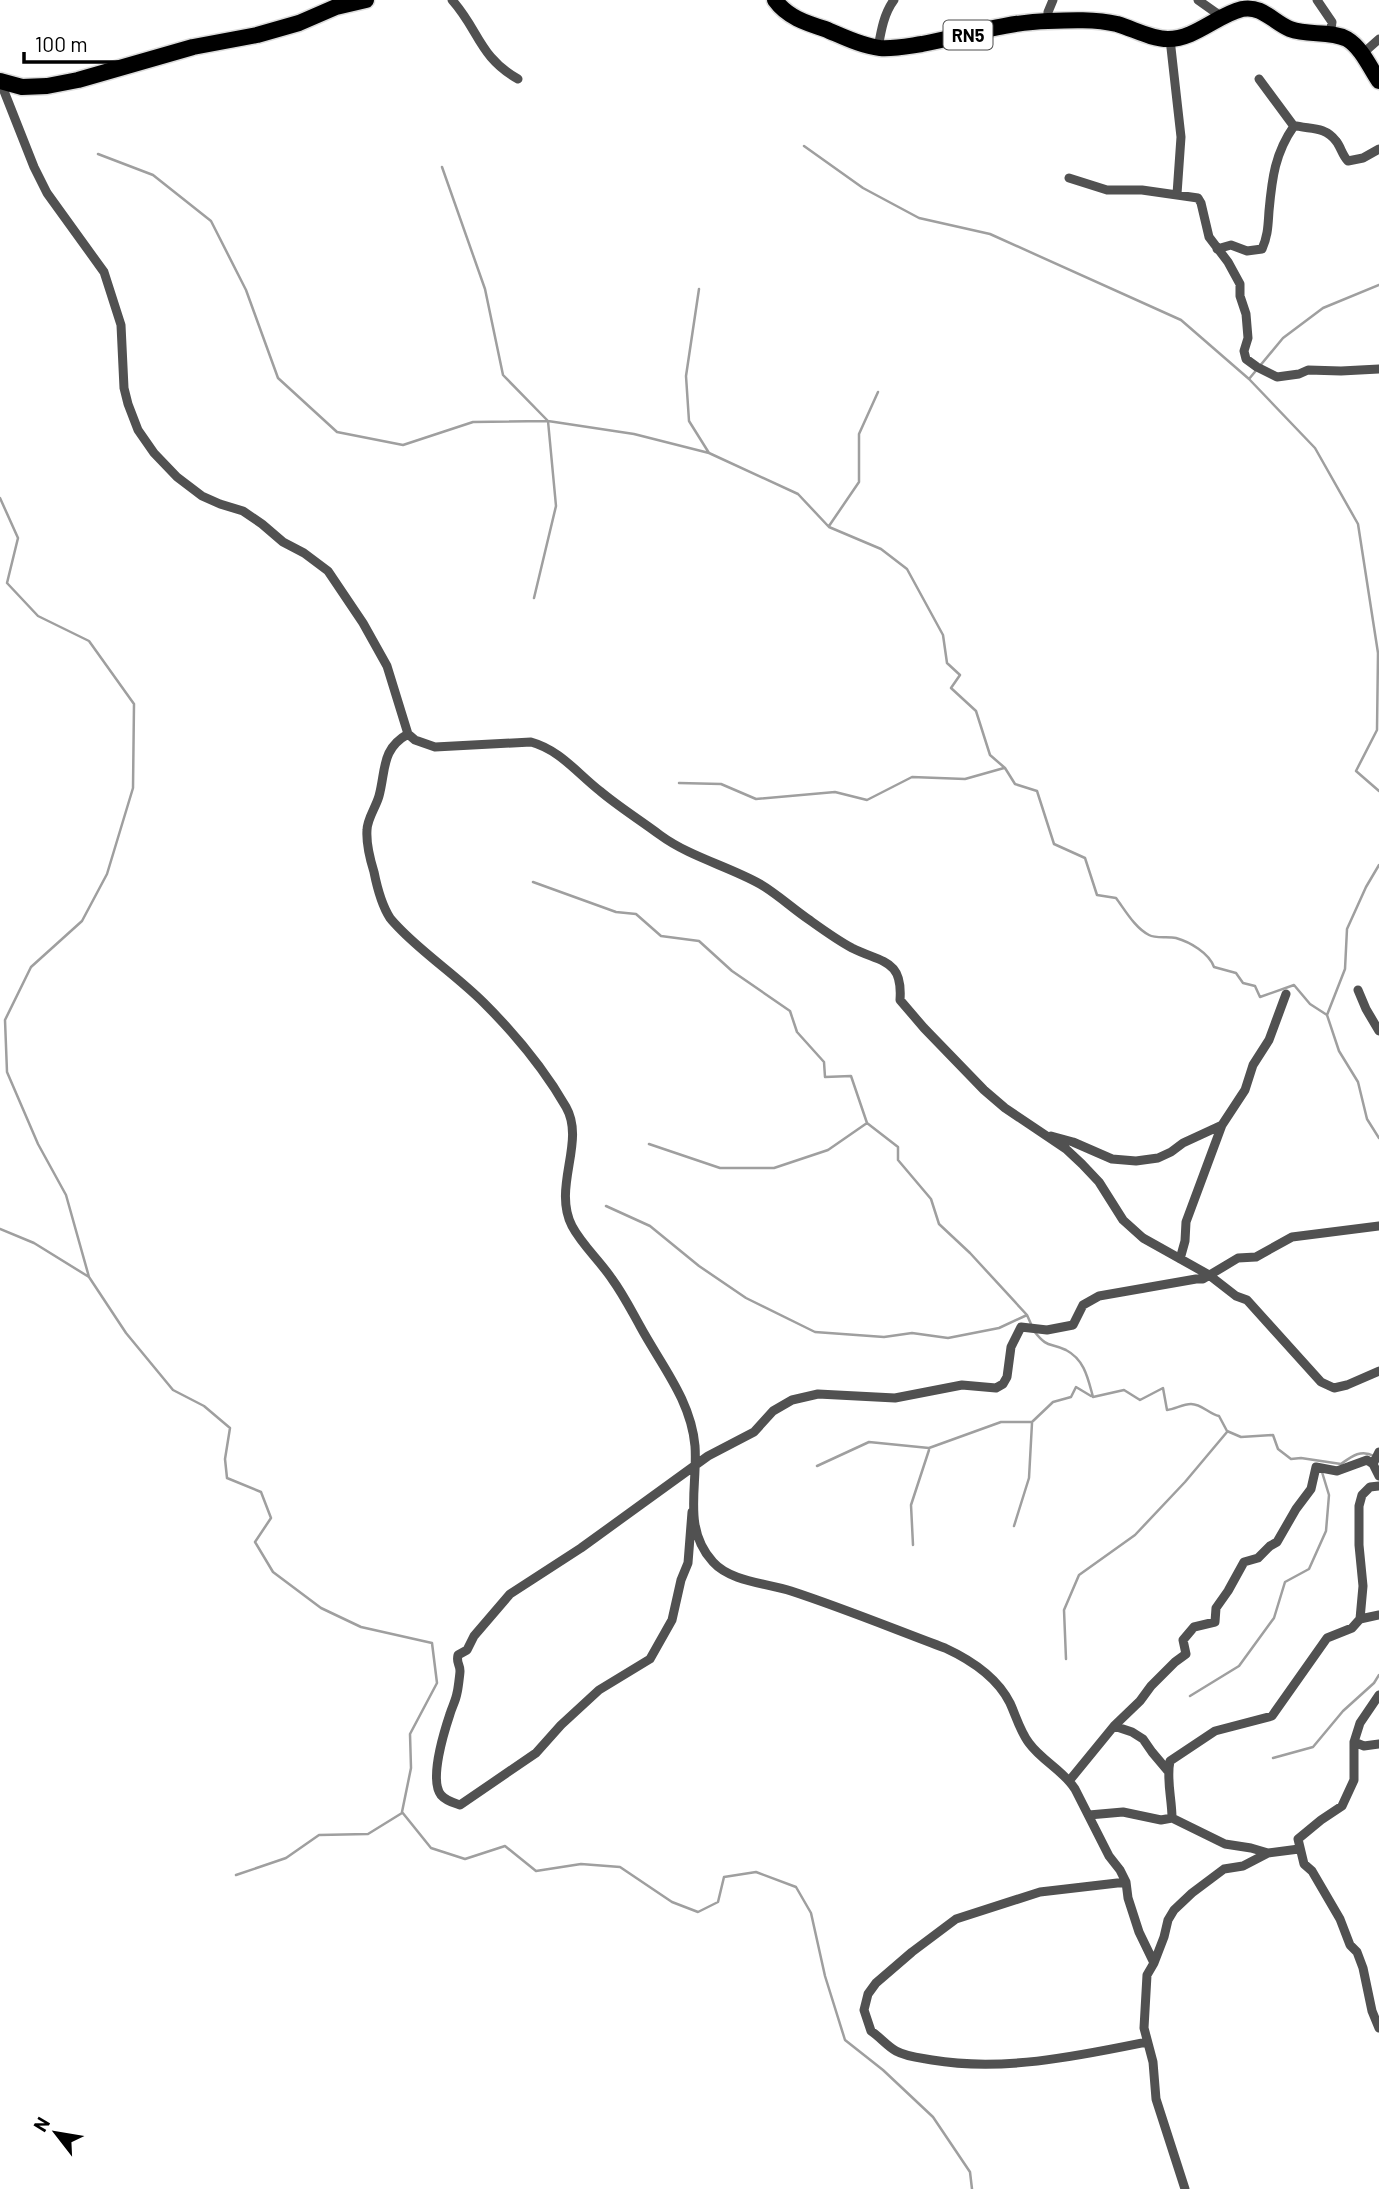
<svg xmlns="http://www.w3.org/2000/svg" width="1379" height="2189" font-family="Barlow,sans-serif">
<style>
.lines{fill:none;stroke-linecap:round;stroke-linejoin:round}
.stream{stroke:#9f9f9f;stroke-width:2.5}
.highway-casing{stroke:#dbdbdb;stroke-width:19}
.street{stroke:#515151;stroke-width:9}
.highway{stroke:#000;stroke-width:16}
.labels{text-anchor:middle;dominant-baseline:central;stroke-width:5;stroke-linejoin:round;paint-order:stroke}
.shield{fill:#fff;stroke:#4c4c4c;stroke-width:2}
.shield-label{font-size:18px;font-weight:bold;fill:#000}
</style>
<rect width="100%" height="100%" fill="#fff"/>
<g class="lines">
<path class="stream" d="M804,146L863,188L919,218L990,234L1181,320L1249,379L1315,448L1358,524L1378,653L1377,730L1356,771L1379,791
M98,154L153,175L211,221L246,290L278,378L337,432L403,445L473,422L548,421L634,434L709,453L798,494L829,527L881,549L907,569L943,635L947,663L960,675L951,688L976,711L990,755L1005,768L1015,784L1037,791L1054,844L1085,858L1097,895L1116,898C1125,910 1135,928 1149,935C1156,939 1168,936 1176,938C1190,942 1209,953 1214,967L1236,973L1243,983L1255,986L1260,997L1294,985L1310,1004L1327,1015L1339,1051L1358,1082L1367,1119L1379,1138
M442,167L485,289L503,375L548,421L556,506L534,598
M699,289L686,376L689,421L709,453
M1249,379L1283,338L1323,308L1379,285
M0,498L18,538L7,583L38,616L89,641L134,704L133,788L107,874L82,921L31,967L5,1020L7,1072L38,1144L66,1195L89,1277L126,1333L173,1390L204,1406L230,1428L225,1459L227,1478L261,1492L271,1518L255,1542L273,1572L321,1608L361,1627L432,1643L437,1683L410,1734L411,1768L402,1812L431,1848L465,1859L505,1846L536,1871L581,1864L620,1867L672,1902L698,1912L718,1902L724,1877L756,1872L796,1887L811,1913L825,1976L845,2040L883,2070L933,2117L970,2172L972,2189
M829,526L859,482V434L878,392
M679,783L721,784L756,799L835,792L867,800L912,777L965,779L1004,768
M533,882L616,912L636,914L661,936L699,941L732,971L790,1011L797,1032L824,1062L825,1077L851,1076L867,1123L898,1147V1160L931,1199L939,1224L970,1253L1027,1315L1031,1324
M1327,1015L1345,969L1347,929L1366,887L1379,865
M649,1144L720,1168H774L828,1150L867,1123
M606,1206L650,1226L699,1266L746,1298L815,1332L884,1337L912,1333L948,1338L999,1328L1027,1315
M0,1229L34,1243L89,1277
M1034,1331C1048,1349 1049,1342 1066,1350C1085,1360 1088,1379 1093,1397L1124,1390L1140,1400L1163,1388L1167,1410C1175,1409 1183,1404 1191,1404C1202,1404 1209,1414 1219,1416L1227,1431L1241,1437L1273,1435L1278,1449L1291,1459L1301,1458L1341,1464C1352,1456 1361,1449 1374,1456
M817,1466L869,1442L929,1448L1001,1422H1032L1053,1402L1071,1397L1076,1387L1091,1396
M1014,1526L1029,1478L1032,1423
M913,1545L911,1505L929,1450
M1066,1659L1064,1610L1079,1575L1135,1535L1185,1482L1227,1432
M1190,1696L1239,1666L1274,1618L1285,1582L1309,1569L1326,1531L1329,1495L1322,1472
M1273,1758L1313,1747L1343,1711L1374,1683L1379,1675
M236,1875L286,1858L319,1835L368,1834L402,1813"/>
<g class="highway-casing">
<path id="highway" d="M775,0C787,17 806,23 825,29C842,36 861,46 880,48C894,49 908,46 922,44C964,36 1006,22 1048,21C1070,20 1096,19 1117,24C1134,29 1151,39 1168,39C1195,39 1217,15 1242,9C1262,5 1273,22 1290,29C1308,36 1330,30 1347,39C1362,48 1370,68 1379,81
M0,81L22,87L47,86L78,80L193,47L257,35L299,23L336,7L366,0"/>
</g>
<path class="street" d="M452,0C479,30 479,57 518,79
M1198,0L1222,17
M1317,0L1332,22L1330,35
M1048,21V12L1053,0
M1170,39L1181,137L1177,194
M878,48C881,31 884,13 894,0
M1361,55L1379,39
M1259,79L1293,125C1308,130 1324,125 1336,141C1341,147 1342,155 1348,161L1363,158L1379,149
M0,81L34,167L47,193L104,272L121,325L124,388L128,404L138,430L154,453L177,477L202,496L220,504L243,511L262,524L283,542L304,553L328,571L363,623L387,666L408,734L415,740L435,747L531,742C560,750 577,773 600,791C619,807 640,820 660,835C690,857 728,866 760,884C777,894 792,908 808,919C822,929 837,940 852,948C882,963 903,959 900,1000L924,1028L984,1090L1005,1108L1066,1149L1082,1164L1099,1182L1123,1220L1143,1238L1209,1275L1236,1296L1247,1300L1321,1382L1334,1388L1347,1385L1379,1371
M1069,178L1107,190H1142L1198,198L1201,203L1209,237L1228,262L1240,284V296L1246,314L1248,338L1244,351L1246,359L1257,367L1277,377L1299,374L1308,370L1341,371L1379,369
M1217,249L1231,245L1247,251L1262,249C1268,236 1268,225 1269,211C1272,178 1275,153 1294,126
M408,734C381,749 386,770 379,796C376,807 367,819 367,830C366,844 370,859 374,872C377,887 381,904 390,918C393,922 398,927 402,931C428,957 458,977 484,1003C515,1034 544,1069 566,1107C586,1142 552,1187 572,1226C582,1245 600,1261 612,1279C623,1294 631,1310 640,1326C661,1365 691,1400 695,1446C698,1487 682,1528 713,1562C731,1582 767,1583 791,1591C843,1608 894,1629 945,1648C971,1660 997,1677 1010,1703C1016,1716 1020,1731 1029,1743C1042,1761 1063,1770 1075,1789L1109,1856L1120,1870L1126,1882L1128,1898L1139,1932L1154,1963
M1358,990L1366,1009L1379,1031
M1051,1136L1073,1142L1112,1159L1136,1161L1158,1158L1171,1152L1183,1143L1222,1125
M1180,1259L1185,1241L1186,1222L1222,1125L1245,1090L1253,1065L1269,1040L1286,994
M1379,1452L1373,1464L1379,1476
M692,1512L688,1563L681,1580L672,1620L650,1659L599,1690L561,1725L536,1753L460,1805C454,1803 446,1801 441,1795C429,1780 444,1732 450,1714C452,1707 456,1700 457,1693C458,1690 460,1673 460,1671C460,1664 456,1663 458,1655L467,1650L474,1636L510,1594L581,1548L708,1456L754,1432L773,1411L792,1400L818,1394L895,1398L962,1385L996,1388L1003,1384L1007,1377L1011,1347L1021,1327L1047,1330L1073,1325L1083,1305L1099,1296L1196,1279H1203L1238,1258L1256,1257L1292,1237L1379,1226
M1360,1619L1379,1615
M1379,1695L1360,1723L1354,1742V1780L1342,1806L1321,1820L1298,1839L1304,1864L1312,1871L1340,1919L1350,1945L1357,1952L1363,1968L1372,2011L1379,2028
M1114,1726L1132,1732L1143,1739L1152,1752L1168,1771
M1354,1742L1364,1746L1379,1744
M1069,1781L1114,1726L1140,1701L1151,1686L1175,1662L1186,1654L1183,1640L1194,1627L1215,1622L1216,1608L1228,1591L1244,1562L1258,1558L1270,1546L1277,1542L1296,1509L1311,1489L1316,1467L1337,1471L1367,1460L1373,1464
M1089,1815L1123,1812L1161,1820L1172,1818C1172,1799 1166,1779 1170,1761L1215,1731L1272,1716L1327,1638L1352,1628L1360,1619L1363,1586L1359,1545V1506L1362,1495L1370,1487L1379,1486
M1172,1818L1225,1844L1251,1848L1268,1853
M1126,1882L1040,1892L956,1919L912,1952L876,1983L868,1994L864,2010L871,2031C880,2037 887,2046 896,2051C907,2057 921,2058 932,2060C1003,2072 1078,2056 1147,2042
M1185,2189L1156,2099L1153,2062L1144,2028L1147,1975L1154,1963L1164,1937L1168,1920L1174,1910L1192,1893L1224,1869L1243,1866L1268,1853L1299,1849"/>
<use href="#highway" class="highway"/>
</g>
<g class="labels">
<rect class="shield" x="943.5" y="20.5" width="49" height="29" rx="5"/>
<g class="shield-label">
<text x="968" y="35">RN5</text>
</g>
</g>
<g transform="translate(56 2133) rotate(301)" stroke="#ffffff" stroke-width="5" paint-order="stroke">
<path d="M0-5L12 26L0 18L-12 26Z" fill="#000000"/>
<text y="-10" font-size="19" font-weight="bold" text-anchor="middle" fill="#000000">N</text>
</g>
<path d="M24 52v10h136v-10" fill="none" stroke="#000000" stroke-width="3.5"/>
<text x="35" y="52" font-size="21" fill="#000000" stroke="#ffffff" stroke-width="5" paint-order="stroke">100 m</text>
</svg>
